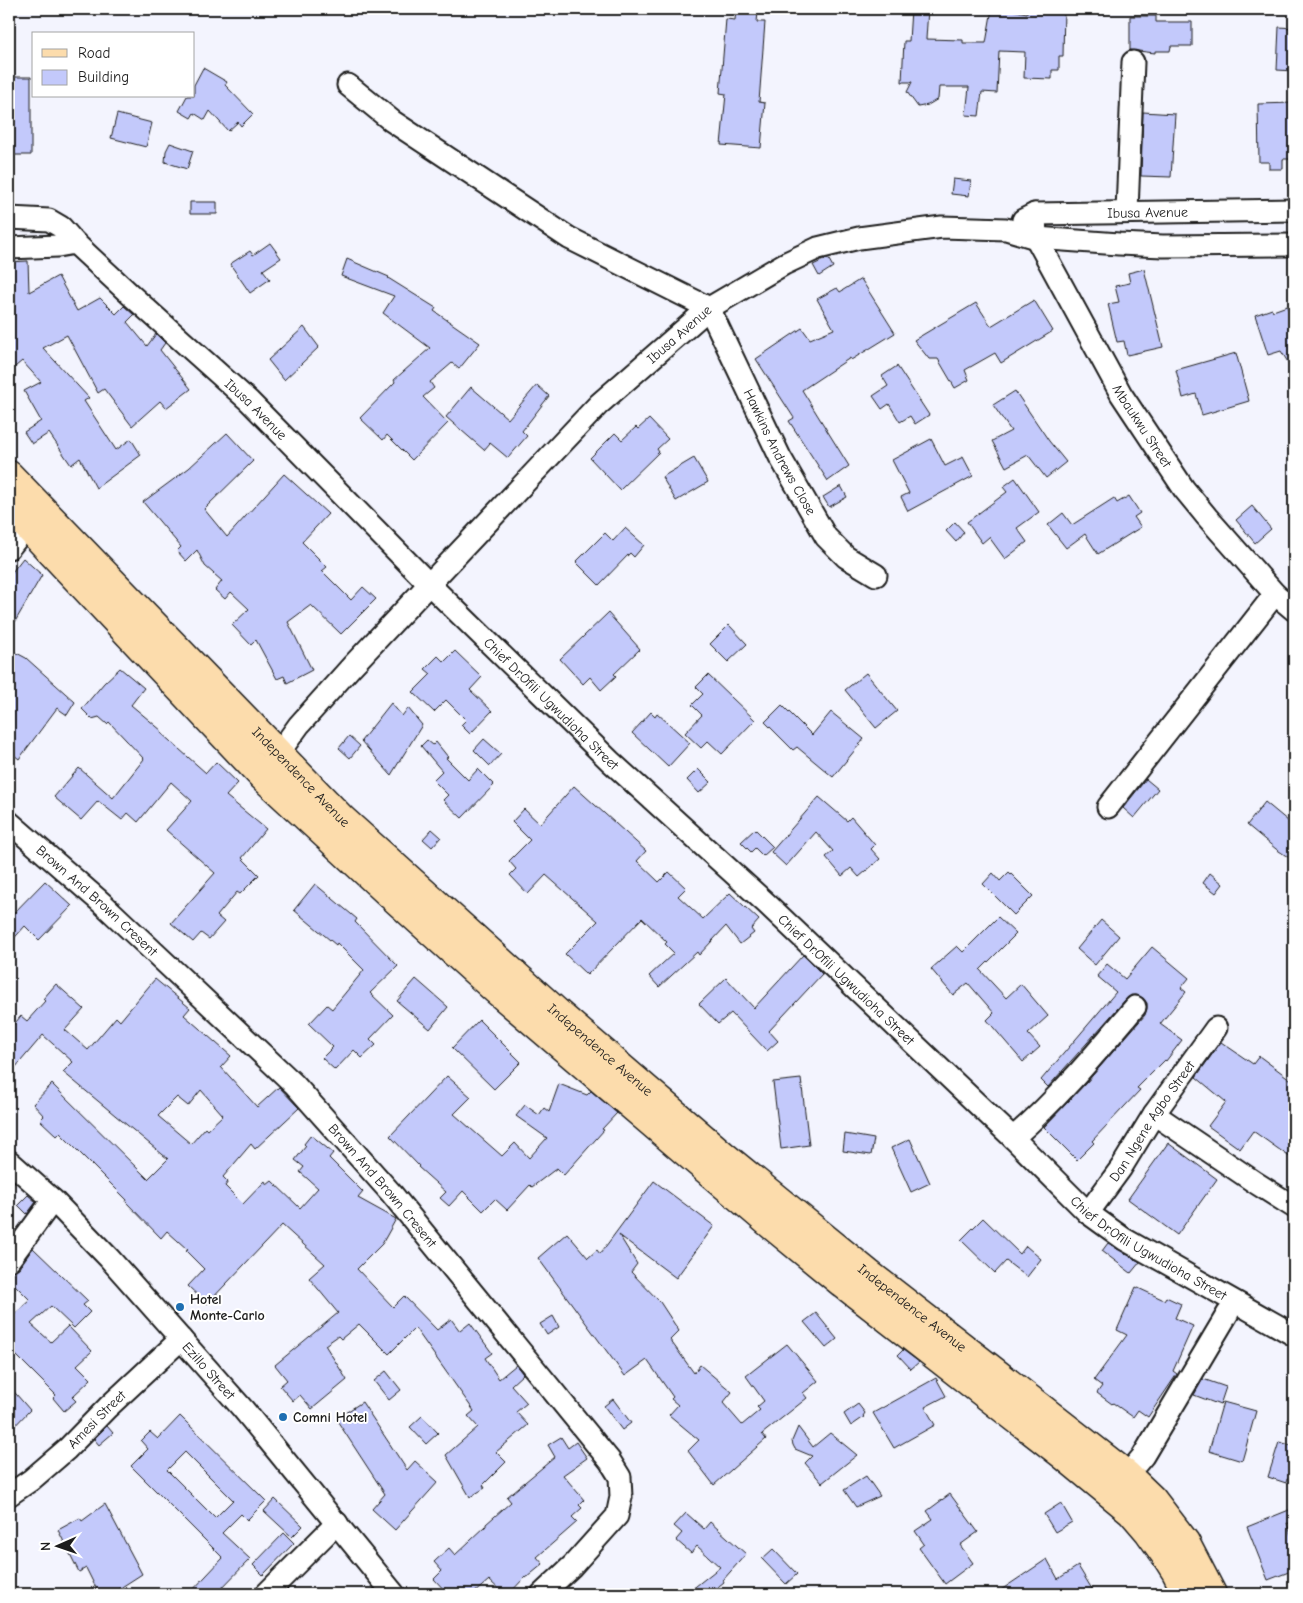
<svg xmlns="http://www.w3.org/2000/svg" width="1303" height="1603" font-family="'Comic Neue',sans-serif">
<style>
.building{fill:#c3c9fb;stroke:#1c1c1c;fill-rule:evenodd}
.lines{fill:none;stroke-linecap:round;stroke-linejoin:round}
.minor-casing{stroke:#1c1c1c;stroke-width:25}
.major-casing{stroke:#1c1c1c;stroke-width:31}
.minor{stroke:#fff;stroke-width:21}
.major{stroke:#fcdcac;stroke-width:28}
.poi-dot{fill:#1f6fb2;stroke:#fff;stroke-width:2}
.labels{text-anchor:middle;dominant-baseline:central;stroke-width:4;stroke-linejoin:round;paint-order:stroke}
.street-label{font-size:14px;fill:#1c1c1c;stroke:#fff}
.poi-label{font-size:14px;font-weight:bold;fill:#1c1c1c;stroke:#fff;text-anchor:start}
</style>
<rect width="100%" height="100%" fill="#f3f4fe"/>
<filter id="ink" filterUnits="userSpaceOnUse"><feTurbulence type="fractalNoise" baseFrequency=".02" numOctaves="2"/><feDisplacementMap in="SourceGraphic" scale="10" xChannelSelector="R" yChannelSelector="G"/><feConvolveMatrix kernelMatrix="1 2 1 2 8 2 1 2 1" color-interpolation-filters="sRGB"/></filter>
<g filter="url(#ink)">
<path class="building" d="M911,9H928L926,39L963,40V43H986L992,9H1005L1027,13V9H1064L1063,56H1059V70H1052V79L1024,78L1025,52L999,51L997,93L982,92L979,116L966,115L969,87H939L938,99L928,105L918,107L907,92L912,82H902L904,41H909Z
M736,10L758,12L757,22H765L759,102L765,103L761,148L721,145L726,94L720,93L726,19L735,20Z
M1130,16H1156V22H1192V46H1171L1170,51H1155V53L1130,50Z
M1279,27L1294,28V71L1277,70Z
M203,68L227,82L225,85L253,114L241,126L238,122L228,131L210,111L205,120L194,113L191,118L179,111L187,96H194V85Z
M9,77H31V155H9Z
M1294,103V159H1283V169H1269V162H1259L1258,104Z
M1143,112L1175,114L1171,177L1141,176Z
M117,114L152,123L146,147L111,138Z
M170,143L193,151L187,169L165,162L166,151Z
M953,179L971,181L969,196L951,194Z
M190,202H217V214H190Z
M270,243L281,258L263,270L270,279L250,293L230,264L250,251L253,255Z
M828,258L833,267L819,276L813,265Z
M347,259L389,277L388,278L436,308L434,311L480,343L459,369L452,363L430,382L434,388L423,397L448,423L412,460L387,435L383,440L360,418L395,382L394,380L430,348L383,313L394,296L341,276Z
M28,261L29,292L58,276L77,311L100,298L116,314L124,306L134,315L127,322L147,346L156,334L165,343L160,350L191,389L166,408L160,401L132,426L104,389L98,393L67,335L43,348L89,398L84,401L116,450L131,439L141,455L96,488L80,458L71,465L49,433L32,444L24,432L41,421L24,391L41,382L22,361L9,372V262Z
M1144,269L1163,347L1127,355L1124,341L1117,342L1108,304L1119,302L1115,286L1130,283L1128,273Z
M861,279L895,333L851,360L850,358L802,390L849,466L828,481L789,421L794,418L756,359L802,328L810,339L834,329L817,299L837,288L840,292Z
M1034,300L1053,331L1001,363L995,353L965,370L969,380L955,388L938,359H929L914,340L976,303L991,326Z
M1287,306L1290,314L1294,313V372L1281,351L1268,355L1255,315L1272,309L1273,311Z
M304,327L319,347L284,380L268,360Z
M1236,353L1249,401L1202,415L1196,394L1183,398L1176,370Z
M897,366L929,415L915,424L910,416L900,422L889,404L882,409L873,396L888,386L882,376Z
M537,385L549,396L522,431L527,436L508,458L490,443L484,450L446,417L471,387L508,419Z
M1015,391L1049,441L1066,462L1046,478L1028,455L1006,467L992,441L1011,431L993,405Z
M649,419L668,439L657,449L659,452L620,490L590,458L615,433L622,440L636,427L638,429Z
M227,433L253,461L204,509L227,537L284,474L328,514L302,542L327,567L322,571L351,600L363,587L376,599L341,634L311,605L288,622L312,670L287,683L284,676L277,679L256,640L251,645L232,625L249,609L231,592L225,599L215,590L222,581L205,566L197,550L186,561L177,551L181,547L143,502L189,468Z
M931,439L945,466L963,457L973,476L908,511L901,497L909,493L892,460Z
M694,458L708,482L676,501L662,477Z
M1015,478L1039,512L1017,528L1027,542L1005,559L989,537L982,543L967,522L1007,492L1003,487Z
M841,486L847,497L829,507L823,497Z
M1129,496L1140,513L1134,517L1141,527L1098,554L1085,534L1066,548L1048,525L1063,513L1072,525L1114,498L1117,503Z
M1252,506L1271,529L1255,543L1236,520Z
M955,522L964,532L956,542L946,531Z
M625,528L644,545L634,557L630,553L599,585L576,562L605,533L613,541Z
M23,558L42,575L9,632V576Z
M608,613L640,649L614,674L616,676L601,690L590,677L583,684L560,659Z
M729,625L747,644L728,662L710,644Z
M9,649L26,658L75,702L67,715L57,708L19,759L9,751Z
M455,651L482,677L470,690L492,711L470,734L461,725L466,720L446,700L434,712L413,692L431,674L425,669L438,656L444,662Z
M120,668L144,688L131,705L162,731L161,733L206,773L216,762L238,783L226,796L266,829L242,858L259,875L240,894L237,892L217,916L224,922L209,939L201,933L193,942L171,923L215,873L166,830L192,801L171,782L138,822L128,813L122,820L98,801L81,820L54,797L79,768L113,798L144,759L109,722L107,724L99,717L92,719L82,709L104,683Z
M866,673L897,711L876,728L845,690Z
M708,675L755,720L722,754L708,741L701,748L685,733L702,715L692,705L703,694L696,687Z
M391,703L402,716L408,708L422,725L391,775L361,741Z
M782,705L812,735L831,712L864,739L833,777L797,747L793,750L765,722Z
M651,712L655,716L657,713L690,743L668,767L632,733Z
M349,736L360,746L350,758L339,748Z
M484,739L501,754L490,766L474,750Z
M427,740L433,745L436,742L448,757L446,758L468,780L478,769L494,785L462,818L443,800L448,795L433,780L442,771L421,746Z
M698,769L711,782L699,793L687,780Z
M1146,779L1158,789L1134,818L1123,808Z
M574,786L646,851L637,861L659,882L669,872L686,888L678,896L703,919L730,893L759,920L751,929L754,933L740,944L726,926L699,955L697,952L659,987L649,976L674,953L665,944L667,942L642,918L587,975L565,954L598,921L546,875L528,894L510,875L516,869L509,861L530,840L512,822L524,809L540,824Z
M819,797L847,821L851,817L875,845L871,849L880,859L859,877L851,868L842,876L826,857L833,851L816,832L786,866L771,852Z
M1265,802L1294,826V861L1276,849L1247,825Z
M432,829L441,837L432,847L423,839Z
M755,829L773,847L763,856L755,848L751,852L741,842Z
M1009,872L1033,896L1014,915L983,884L993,873L1000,881Z
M1210,873L1223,884L1216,893L1203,883Z
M45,881L72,906L39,940L25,926L9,944V918Z
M315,884L357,919L355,922L398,966L370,993L393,1015L370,1039L376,1045L362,1058L354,1050L335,1070L322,1058L333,1047L309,1024L327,1005L332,1009L364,970L337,943L336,945L294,910Z
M998,917L1016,934L980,970L1006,998L1021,984L1048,1016L1028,1034L1040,1047L1023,1062L987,1020L994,1013L968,983L953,995L931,969L957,946L963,952Z
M1101,920L1119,936L1095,965L1077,949Z
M1152,947L1189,978L1181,988L1186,992L1160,1024L1182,1040L1166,1061L1165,1060L1137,1088L1140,1090L1092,1141L1094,1143L1077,1160L1044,1127L1086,1083L1145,1015L1147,1009V1003L1143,998L1137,995H1131L1126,999L1048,1087L1041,1080L1116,992L1097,976L1107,964L1125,979Z
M803,955L822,974L769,1031L778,1041L767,1051L731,1013L718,1024L699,1004L726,978L754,1008Z
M155,979L190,1008L184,1015L231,1056L221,1067L257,1107L279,1087L299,1108L255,1149L251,1144L223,1177L228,1182L225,1186L243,1204L265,1181L267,1185L272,1181L300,1208L318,1188L300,1172L304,1167L295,1160L306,1146L304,1144L311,1135L333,1153L329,1158L363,1192L358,1198L396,1219L382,1244L357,1269L393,1307L404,1296L437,1330L451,1319L460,1331L470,1323L492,1353L485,1358L499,1379L516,1365L523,1374L511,1385L527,1403L516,1412L528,1425L496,1452L506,1462L483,1485L485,1488L470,1497L446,1455L478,1427L468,1416L474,1411L415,1328L389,1354L359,1324L341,1339L338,1336L325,1345L347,1380L312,1409L300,1395L293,1401L280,1386L287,1380L275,1365L338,1313L309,1278L325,1264L282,1225L207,1304L188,1286L204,1269L186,1251L188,1250L167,1231L161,1238L126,1202L127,1200L60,1133L57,1136L40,1120L44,1116L33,1104L52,1084L148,1179L168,1159L63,1072L73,1062L43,1035L9,1075V1030L21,1016L27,1021L45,1001L43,999L56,984L84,1009L65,1030L88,1050L116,1017L120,1021ZM201,1090L223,1115L207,1130L205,1128L191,1144L158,1116L177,1097L188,1106Z
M416,979L448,1007L430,1029L397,1001Z
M479,1020L521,1062L494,1089L452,1048Z
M1221,1042L1253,1064L1259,1056L1294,1082V1160L1253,1131L1240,1149L1208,1126L1226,1102L1196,1077Z
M447,1076L471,1097L454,1114L502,1156L515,1143L529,1158L547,1138L516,1116L525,1105L539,1115L544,1108L549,1112L559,1084L587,1095L591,1091L617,1113L602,1129L604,1130L564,1175L557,1168L532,1187L530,1185L507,1210L495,1199L483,1211L463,1191L449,1206L440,1198L446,1192L418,1167L419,1166L390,1136Z
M801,1079L809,1145L781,1149L773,1082Z
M845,1134L874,1139L871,1155L843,1151Z
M910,1139L930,1183L911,1192L891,1148Z
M1168,1143L1217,1179L1177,1235L1128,1199Z
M654,1181L714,1226L676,1278L619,1235L637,1264L631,1272L660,1302L679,1331L670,1340L694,1373L700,1365L732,1392L723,1403L742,1425L760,1410L757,1407L764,1401L746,1376L787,1344L818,1381L803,1393L807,1398L762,1434L766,1439L714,1485L688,1451L699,1440L669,1415L678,1405L671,1399L673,1397L647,1360L625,1376L538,1258L567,1233L588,1258L597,1250L600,1254Z
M28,1195L36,1202L27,1214L18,1205Z
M983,1218L1020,1254L1026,1246L1041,1259L1027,1277L1006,1261L995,1273L961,1240Z
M1108,1243L1140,1262L1131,1273L1102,1251Z
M33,1248L88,1301L83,1305L90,1312L74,1328L51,1306L31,1324L51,1342L68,1326L92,1351L77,1365L91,1379L72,1397L76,1401L64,1411L53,1398L56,1395L11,1350L14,1347L9,1341V1319L30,1300L9,1279V1273L19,1268Z
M1136,1287L1164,1300L1166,1297L1181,1304L1175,1318L1193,1326L1173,1371L1177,1374L1148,1417L1138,1410L1133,1417L1113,1403L1112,1404L1097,1393L1102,1386L1094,1380L1127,1335L1117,1330Z
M816,1313L837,1339L826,1348L804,1322Z
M553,1316L559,1327L547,1335L540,1324Z
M903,1350L919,1362L911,1369L898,1355Z
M386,1371L401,1390L389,1400L374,1381Z
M936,1378L946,1396L925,1407L935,1425L894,1448L873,1413Z
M1203,1379L1226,1387L1220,1405L1194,1395Z
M9,1386L30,1410L9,1432Z
M613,1399L631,1423L622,1430L604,1406Z
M362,1402L407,1470L415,1461L438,1482L395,1530L372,1509L385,1494L336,1419Z
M1223,1402L1256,1411L1242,1461L1209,1451Z
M858,1404L865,1413L863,1416L864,1417L851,1426L844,1414Z
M180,1416L266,1501L247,1520L241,1514L222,1533L250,1559L216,1594H189L223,1558L131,1466L148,1449L141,1441L150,1432L158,1439ZM185,1452L233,1500L215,1518L167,1470Z
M422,1416L438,1433L426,1444L410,1427Z
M107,1426L113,1433L99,1445L94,1439Z
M798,1427L813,1447L830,1433L857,1455L822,1483L805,1463L812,1456L795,1449L793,1445L792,1441Z
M561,1437L568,1448L576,1442L587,1458L563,1475L584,1500L579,1505L582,1508L572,1517L577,1522L537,1557L543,1564L526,1578L525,1577L509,1594H504L489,1580L473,1594H448L434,1579L442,1571L434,1562L449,1548L455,1555L486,1526V1524L511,1502L507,1497L555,1457L548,1445Z
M1279,1442L1294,1446V1481L1287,1479L1286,1483L1268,1477Z
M866,1476L880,1496L856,1507L844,1490Z
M950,1494L978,1532L960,1545L973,1563L945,1584L919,1548L924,1544L915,1531L933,1519L927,1511Z
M275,1499L303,1526L292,1537L264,1511Z
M1061,1503L1072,1522L1055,1532L1044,1514Z
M105,1504L142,1574L114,1592L109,1594H99L86,1568L79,1572L58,1530L80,1518L82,1521Z
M1294,1508V1524L1287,1523L1294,1543V1570L1268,1580L1247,1527Z
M686,1513L704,1529L710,1522L746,1554L723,1580L724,1582L709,1594H686L720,1567L697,1546L691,1553L676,1540L682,1533L674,1526Z
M284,1533L294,1543L263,1575L253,1565Z
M773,1549L797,1574L786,1584L762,1559Z
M1047,1559L1058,1579L1078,1566L1095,1594H995Z"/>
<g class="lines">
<g class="minor-casing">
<g id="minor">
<path id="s1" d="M348,85L392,121L569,238L709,308L780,457L826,537L846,557L876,575"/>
<path d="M1127,211L1133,62"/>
<path id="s2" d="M1035,214L1036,238L1121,394L1184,489L1207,517L1275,594L1294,610"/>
<path id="s3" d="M9,218L49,220L61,227L75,243L133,297L249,401L430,585L610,761L766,903L1013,1138L1088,1213L1124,1239L1294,1335"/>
<path id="s4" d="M1023,220L1035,214L1294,210"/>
<path d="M9,248L58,246L75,243"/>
<path d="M9,548L27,526"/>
<path id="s5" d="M270,765L299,725L352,666L599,404L709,308L784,264L818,248L859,238L942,227L1006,229L1036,238L1119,244L1163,246L1294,245"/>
<path d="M1108,807L1275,594"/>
<path id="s6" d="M9,822L103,904L294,1084L392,1194L610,1461L620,1477L621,1497L617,1516L572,1566L542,1594"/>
<path d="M1154,1114L1256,1183L1294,1207"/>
<path d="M1013,1138C1058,1099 1096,1053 1135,1007"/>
<path id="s7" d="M9,1161L53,1200L109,1258L243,1409L394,1594"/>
<path id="s8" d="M1088,1213L1121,1168L1154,1114L1216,1028"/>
<path d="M9,1260L53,1200"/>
<path d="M1127,1475L1143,1456L1228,1313"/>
<path id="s9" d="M9,1495L31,1480L67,1449L108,1407L181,1339"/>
<path d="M266,1594L337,1523"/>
</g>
</g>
<g class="major-casing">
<g id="major">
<path id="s10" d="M9,475L342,819L560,1015L723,1155L869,1274L1127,1475L1152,1499L1185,1542L1212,1594"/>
<path d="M9,507L262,776L385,890L496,990L769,1223L842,1283L1063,1455L1131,1511L1149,1532L1164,1553L1176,1572L1187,1594"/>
</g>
</g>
<use href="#minor" class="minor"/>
<use href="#major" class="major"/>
</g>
</g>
<g class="poi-dot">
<circle cx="180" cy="1307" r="5"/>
<circle cx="283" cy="1417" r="5"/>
</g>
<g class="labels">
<g class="street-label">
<text stroke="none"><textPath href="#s4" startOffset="126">Ibusa Avenue</textPath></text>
<text stroke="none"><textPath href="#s5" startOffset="595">Ibusa Avenue</textPath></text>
<text stroke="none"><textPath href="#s3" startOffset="321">Ibusa Avenue</textPath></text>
<text stroke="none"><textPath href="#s2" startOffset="240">Mbaukwu Street</textPath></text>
<text stroke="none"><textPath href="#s1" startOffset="586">Hawkins Andrews Close</textPath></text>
<text stroke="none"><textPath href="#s3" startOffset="738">Chief Dr.Ofili Ugwudioha Street</textPath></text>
<text stroke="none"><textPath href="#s10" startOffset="420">Independence Avenue</textPath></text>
<text stroke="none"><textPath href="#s6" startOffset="118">Brown And Brown Cresent</textPath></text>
<text stroke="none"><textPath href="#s3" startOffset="1142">Chief Dr.Ofili Ugwudioha Street</textPath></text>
<text stroke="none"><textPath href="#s10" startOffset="825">Independence Avenue</textPath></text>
<text stroke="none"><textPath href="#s8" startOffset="112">Dan Ngene Agbo Street</textPath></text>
<text stroke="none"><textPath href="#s6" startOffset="522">Brown And Brown Cresent</textPath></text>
<text stroke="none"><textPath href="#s3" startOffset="1548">Chief Dr.Ofili Ugwudioha Street</textPath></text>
<text stroke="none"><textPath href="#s10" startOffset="1230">Independence Avenue</textPath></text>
<text stroke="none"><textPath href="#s7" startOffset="290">Ezillo Street</textPath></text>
<text stroke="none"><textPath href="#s9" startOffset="116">Amesi Street</textPath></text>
</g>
<g class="poi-label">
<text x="190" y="1299">Hotel<tspan x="190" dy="16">Monte-Carlo</tspan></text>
<text x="293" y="1417">Comni Hotel</text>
</g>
</g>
<rect width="1303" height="1603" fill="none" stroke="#fff" stroke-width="30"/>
<rect x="15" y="15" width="1273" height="1573" fill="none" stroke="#1c1c1c" stroke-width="2" filter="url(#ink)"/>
<rect x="32" y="32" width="162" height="65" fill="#ffffff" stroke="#a4a4a4"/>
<rect x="42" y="49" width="25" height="8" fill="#fcdcac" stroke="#a4a4a4"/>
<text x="78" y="58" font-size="15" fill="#1c1c1c">Road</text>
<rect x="42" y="70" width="25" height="15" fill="#c3c9fb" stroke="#a4a4a4"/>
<text x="78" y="82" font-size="15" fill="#1c1c1c">Building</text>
<g transform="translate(58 1546) rotate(268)" stroke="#ffffff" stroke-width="4" paint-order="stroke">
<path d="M0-4L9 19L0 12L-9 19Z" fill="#1c1c1c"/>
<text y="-8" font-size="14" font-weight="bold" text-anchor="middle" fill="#1c1c1c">N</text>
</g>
</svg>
